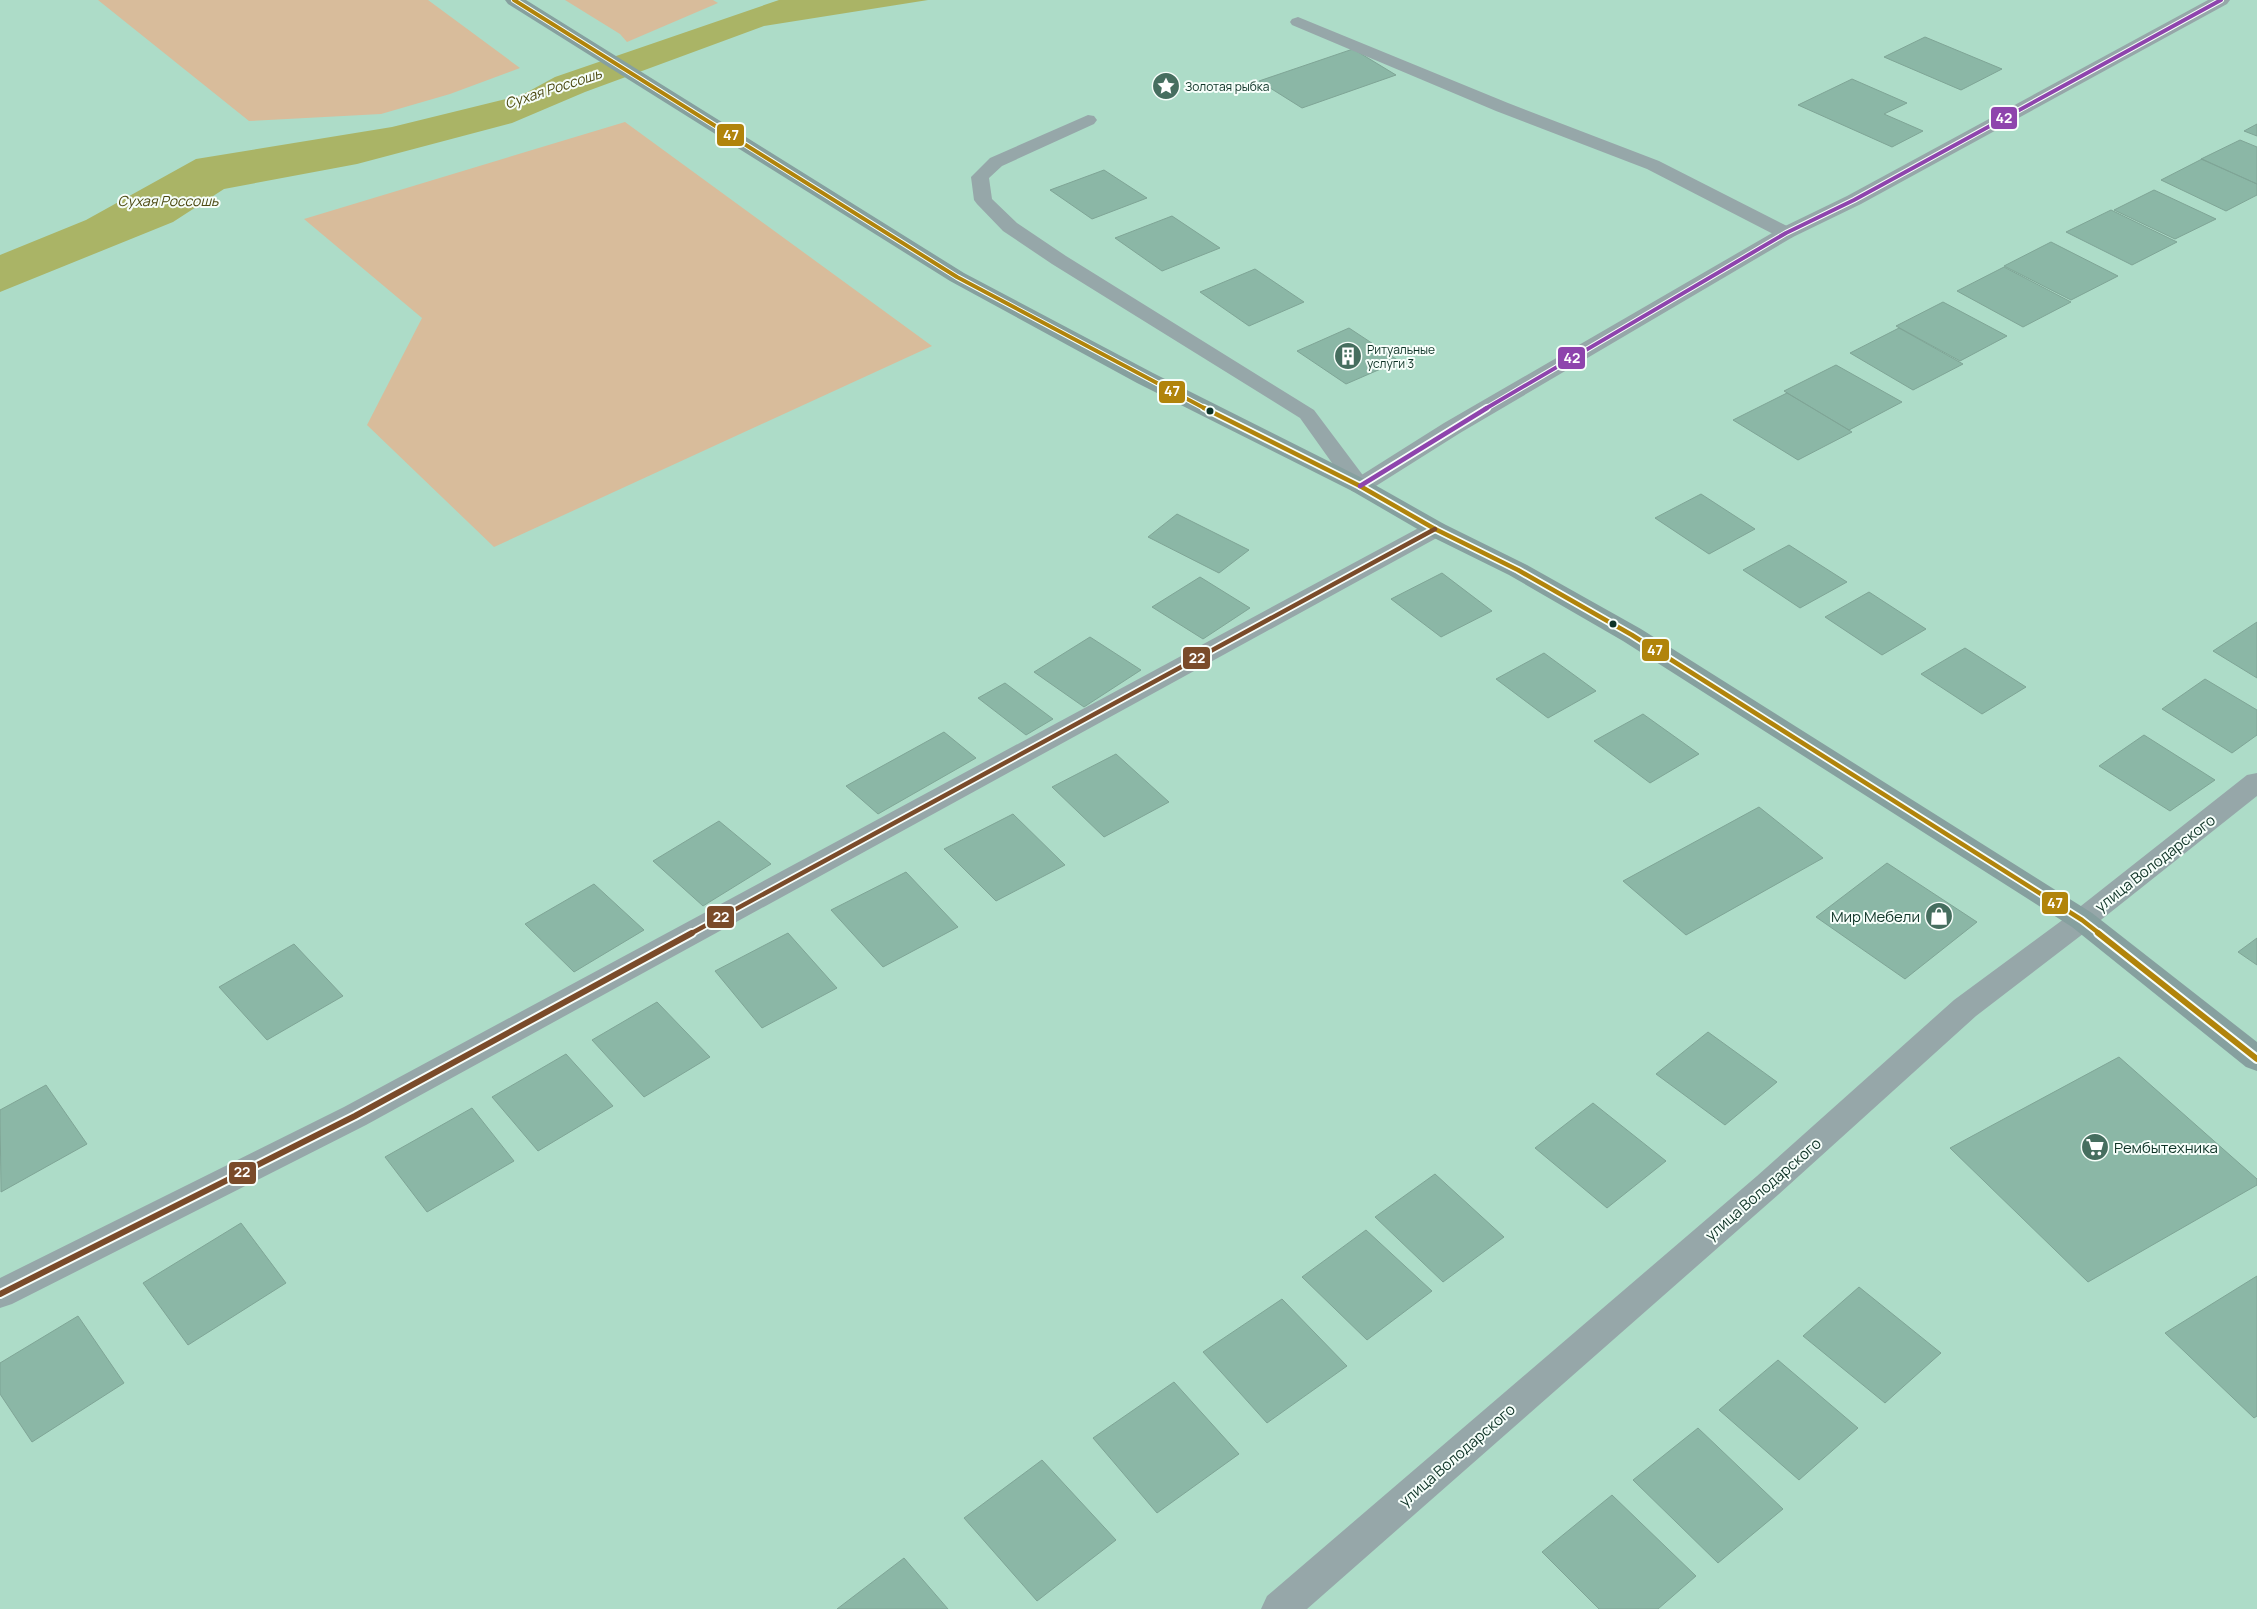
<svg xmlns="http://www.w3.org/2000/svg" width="2257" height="1609" font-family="Manrope,sans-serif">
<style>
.green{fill:#d8bc9b}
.water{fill:#aab466}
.building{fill:#8bb7a6;stroke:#7fa596}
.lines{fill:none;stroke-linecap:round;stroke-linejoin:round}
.lane{fill:#96a7a9;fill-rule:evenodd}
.street{fill:#96a7a9;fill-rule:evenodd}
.primary{fill:#86a09f;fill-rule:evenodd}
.bus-1-far2-casing{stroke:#f6fefa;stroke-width:6}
.bus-1-far1-casing{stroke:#f6fefa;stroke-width:8}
.bus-1-casing{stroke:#f6fefa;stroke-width:10}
.bus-2-far1-casing{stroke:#f6fefa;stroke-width:6}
.bus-2-casing{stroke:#f6fefa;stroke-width:8}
.bus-3-far1-casing{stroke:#f6fefa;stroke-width:8}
.bus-3-casing{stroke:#f6fefa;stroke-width:10}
.bus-1-far2{stroke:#b1840b;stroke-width:4}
.bus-1-far1{stroke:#b1840b;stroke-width:4.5}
.bus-1{stroke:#b1840b;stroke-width:6}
.bus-2-far1{stroke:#8e44ad;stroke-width:4}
.bus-2{stroke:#8e44ad;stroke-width:4.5}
.bus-3-far1{stroke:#7a4b2a;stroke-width:4.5}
.bus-3{stroke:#7a4b2a;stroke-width:6}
.bus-dot{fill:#0e3326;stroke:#f6fefa;stroke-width:2}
.labels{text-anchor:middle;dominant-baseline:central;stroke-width:4;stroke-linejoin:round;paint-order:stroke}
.far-poi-label{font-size:12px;fill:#0e3326;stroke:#f6fefa;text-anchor:start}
.far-water-label{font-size:14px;font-style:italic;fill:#4b4810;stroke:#f6fefa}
.street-label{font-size:15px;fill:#0e3326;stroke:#f6fefa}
.poi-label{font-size:15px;fill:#0e3326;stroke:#f6fefa;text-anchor:end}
.line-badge{stroke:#f6fefa;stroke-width:2}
.badge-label{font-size:14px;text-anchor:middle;font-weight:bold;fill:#fff}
</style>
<rect width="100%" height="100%" fill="#addcc8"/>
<path class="green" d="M98,0H428L520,68L450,94L381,114L249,121Z
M565,0H713L718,3L627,42L620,34Z
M625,122L932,346L494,547L367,425L422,318L304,219Z"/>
<path class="water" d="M779,0H928L764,26L585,92L512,123L357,164L224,189L173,222L0,292V255L86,220L196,159L392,127L522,95L555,77Z"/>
<path class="building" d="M1925,37L2002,69L1961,90L1884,57Z
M1353,49L1396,75L1302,108L1259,81Z
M1852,79L1907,103L1884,114L1923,131L1892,147L1798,105Z
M2257,124V136L2244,131Z
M2240,140L2257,147V184L2201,159Z
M2202,159L2257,184V195L2226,211L2161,180Z
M1104,170L1147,198L1092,219L1050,190Z
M2154,190L2216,219L2175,239L2114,210Z
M2111,210L2177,242L2132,265L2066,232Z
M1172,216L1220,248L1162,271L1115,238Z
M2051,242L2118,276L2071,300L2004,266Z
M2004,267L2071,302L2023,327L1957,291Z
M1255,269L1304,302L1249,326L1200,292Z
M1943,302L2007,336L1960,361L1896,326Z
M1349,328L1399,361L1346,384L1297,351Z
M1899,328L1963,364L1913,390L1850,353Z
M1836,365L1902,402L1849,430L1784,391Z
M1787,393L1852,432L1798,460L1733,420Z
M1701,494L1755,529L1709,554L1655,518Z
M1177,514L1249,550L1219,573L1148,537Z
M1789,545L1847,582L1800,608L1743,570Z
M1442,573L1492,611L1441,637L1391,599Z
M1200,577L1250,608L1203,639L1152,607Z
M1869,592L1926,629L1882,655L1825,617Z
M2257,622V678L2213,651Z
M1090,637L1141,670L1084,707L1034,672Z
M1965,648L2026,687L1982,714L1921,674Z
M1544,653L1596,691L1548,718L1496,679Z
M2205,679L2257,710V735L2232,753L2162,709Z
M1005,683L1053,719L1026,735L978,698Z
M1643,714L1699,754L1650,783L1594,741Z
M944,732L976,758L878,814L846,786Z
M2144,735L2215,780L2170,811L2099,766Z
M1116,754L1169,802L1104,837L1052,787Z
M1759,807L1823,858L1686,935L1623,881Z
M1013,814L1065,865L996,901L944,849Z
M719,821L771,864L703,906L653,861Z
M1887,863L1977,922L1905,979L1816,917Z
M906,872L958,927L883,967L831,910Z
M594,884L644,930L574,972L525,924Z
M788,933L837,988L762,1028L715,971Z
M2257,938V965L2238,952Z
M294,944L343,996L267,1040L219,987Z
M657,1002L710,1057L644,1097L592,1040Z
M1708,1032L1777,1082L1725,1125L1656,1074Z
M566,1054L613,1106L538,1151L492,1097Z
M2119,1057L2257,1179V1185L2088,1282L1950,1148Z
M46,1085L87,1144L1,1192L0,1110Z
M1593,1103L1666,1161L1607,1208L1535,1148Z
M472,1108L514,1161L427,1212L385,1157Z
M1435,1174L1504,1237L1443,1282L1375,1217Z
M241,1223L286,1283L188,1345L143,1283Z
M1366,1230L1432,1291L1367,1340L1302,1277Z
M2257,1276V1416L2254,1418L2165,1333Z
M1859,1287L1941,1353L1885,1403L1803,1336Z
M1282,1299L1347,1366L1267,1423L1203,1352Z
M78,1316L124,1383L32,1442L0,1394V1363Z
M1778,1360L1858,1428L1799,1480L1719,1410Z
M1174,1382L1239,1454L1157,1513L1093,1438Z
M1698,1428L1783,1509L1718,1563L1633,1480Z
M1042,1460L1116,1540L1037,1601L964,1518Z
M1612,1495L1696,1576L1658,1609H1599L1542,1552Z
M904,1558L948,1609H837Z"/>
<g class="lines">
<path class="lane" d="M1298,17L1508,103L1659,161L1793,229L1795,233L1793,237L1786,239L1779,237L1647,169L1496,111L1292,25L1290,22L1292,19Z
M1088,115L1094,116L1097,120L1094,124L1002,166L989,178L992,199L1017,223L1066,256L1314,410L1371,486L1368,491L1360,492L1352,491L1300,418L1052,264L1003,231L977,204L974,200L971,177L990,158Z"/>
<path class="street" d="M2208,0H2230L2227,4L1861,204L1793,237L1460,433L1368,491L1360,493L1352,491L1348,486L1352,481L1444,423L1779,229L1847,196Z
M1435,522L1444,524L1447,529L1444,534L366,1125L12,1304L0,1308V1278L344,1107L1426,524Z
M2257,773V796L2092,927L1976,1016L1779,1194L1307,1609H1261L1267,1596L1757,1176L1954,1000L2072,913L2247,775Z"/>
<path class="primary" d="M505,0H526L964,273L1153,373L1368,481L1444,524L1527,565L1641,629L2092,913L2257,1042V1071L2246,1067L2072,927L1623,641L1509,575L1426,534L1352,491L1137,383L950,281L508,4Z"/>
<g class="bus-1-far2-casing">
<path id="bus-1-far2" d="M514,0L957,277L1206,409"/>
</g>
<g class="bus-1-far1-casing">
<path id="bus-1-far1" d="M1204,408L1360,486L1435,529L1518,570L1632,635L2082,920L2100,934"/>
</g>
<g class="bus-1-casing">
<path id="bus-1" d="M2098,933L2257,1059"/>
</g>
<g class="bus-2-far1-casing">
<path id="bus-2-far1" d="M1485,409L1786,233L1854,200L2221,0"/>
</g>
<g class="bus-2-casing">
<path id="bus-2" d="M1360,486L1487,408"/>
</g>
<g class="bus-3-far1-casing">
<path id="bus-3-far1" d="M690,934L1435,529"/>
</g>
<g class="bus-3-casing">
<path id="bus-3" d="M0,1294L355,1116L692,933"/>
</g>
<use href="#bus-1-far2" class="bus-1-far2"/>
<use href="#bus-1-far1" class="bus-1-far1"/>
<use href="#bus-1" class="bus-1"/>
<use href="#bus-2-far1" class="bus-2-far1"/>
<use href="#bus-2" class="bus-2"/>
<use href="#bus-3-far1" class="bus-3-far1"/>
<use href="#bus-3" class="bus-3"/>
</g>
<defs>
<g id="sight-disc" transform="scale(1.4375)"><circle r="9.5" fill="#466e5f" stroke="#f6fefa"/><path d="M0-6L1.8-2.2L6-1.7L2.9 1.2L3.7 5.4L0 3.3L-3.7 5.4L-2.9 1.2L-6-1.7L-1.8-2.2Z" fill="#fff"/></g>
<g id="building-disc" transform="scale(1.4375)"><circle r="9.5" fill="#466e5f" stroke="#f6fefa"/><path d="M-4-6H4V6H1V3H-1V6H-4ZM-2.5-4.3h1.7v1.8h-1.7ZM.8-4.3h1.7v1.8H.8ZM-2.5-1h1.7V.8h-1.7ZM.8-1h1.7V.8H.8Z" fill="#fff"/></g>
<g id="shop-disc" transform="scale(1.4375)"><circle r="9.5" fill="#466e5f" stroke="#f6fefa"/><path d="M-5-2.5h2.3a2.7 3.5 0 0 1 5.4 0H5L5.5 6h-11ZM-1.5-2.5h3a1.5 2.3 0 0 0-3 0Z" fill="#fff"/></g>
<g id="supermarket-disc" transform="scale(1.4375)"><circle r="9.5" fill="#466e5f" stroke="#f6fefa"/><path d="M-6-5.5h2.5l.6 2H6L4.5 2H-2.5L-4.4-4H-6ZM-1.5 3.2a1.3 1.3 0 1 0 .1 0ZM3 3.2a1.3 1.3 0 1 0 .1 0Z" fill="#fff"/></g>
</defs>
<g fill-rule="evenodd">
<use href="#sight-disc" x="1166" y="86"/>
<use href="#building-disc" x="1348" y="356"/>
<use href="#shop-disc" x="1939" y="916"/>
<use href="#supermarket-disc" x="2095" y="1147"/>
</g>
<g class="bus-dot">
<circle cx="1210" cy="411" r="4.5"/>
<circle cx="1613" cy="624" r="4.5"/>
</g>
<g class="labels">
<g class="far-poi-label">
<text x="1185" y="86">Золотая рыбка</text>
<text x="1367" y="349">Ритуальные<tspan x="1367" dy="14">услуги 3</tspan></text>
</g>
<g class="far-water-label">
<text transform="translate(553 88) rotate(-18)">Сухая Россошь</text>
<text x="168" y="200">Сухая Россошь</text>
</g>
<g class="street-label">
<text transform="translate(2155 863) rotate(-38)">улица Володарского</text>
<text transform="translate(1763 1189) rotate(-41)">улица Володарского</text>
<text transform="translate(1457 1455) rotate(-41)">улица Володарского</text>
</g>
<g class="poi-label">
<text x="1920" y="916">Мир Мебели</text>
<text x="2114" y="1147" text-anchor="start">Рембытехника</text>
</g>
</g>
<g class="line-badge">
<rect x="1990" y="106" width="28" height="24" rx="5" fill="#8e44ad"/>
<rect x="716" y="123" width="29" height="24" rx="5" fill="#b1840b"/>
<rect x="1557" y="346" width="29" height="24" rx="5" fill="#8e44ad"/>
<rect x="1158" y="380" width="28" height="24" rx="5" fill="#b1840b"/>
<rect x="1641" y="638" width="29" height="24" rx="5" fill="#b1840b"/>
<rect x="1182" y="646" width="29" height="24" rx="5" fill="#7a4b2a"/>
<rect x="2041" y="891" width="28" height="24" rx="5" fill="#b1840b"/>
<rect x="706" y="905" width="29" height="24" rx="5" fill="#7a4b2a"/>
<rect x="228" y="1161" width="29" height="24" rx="5" fill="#7a4b2a"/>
</g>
<g class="badge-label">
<text x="2004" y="123">42</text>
<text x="731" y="140">47</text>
<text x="1572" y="363">42</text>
<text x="1172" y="396">47</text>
<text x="1655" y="655">47</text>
<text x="1197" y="663">22</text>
<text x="2055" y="908">47</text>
<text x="721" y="922">22</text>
<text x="242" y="1177">22</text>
</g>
</svg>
